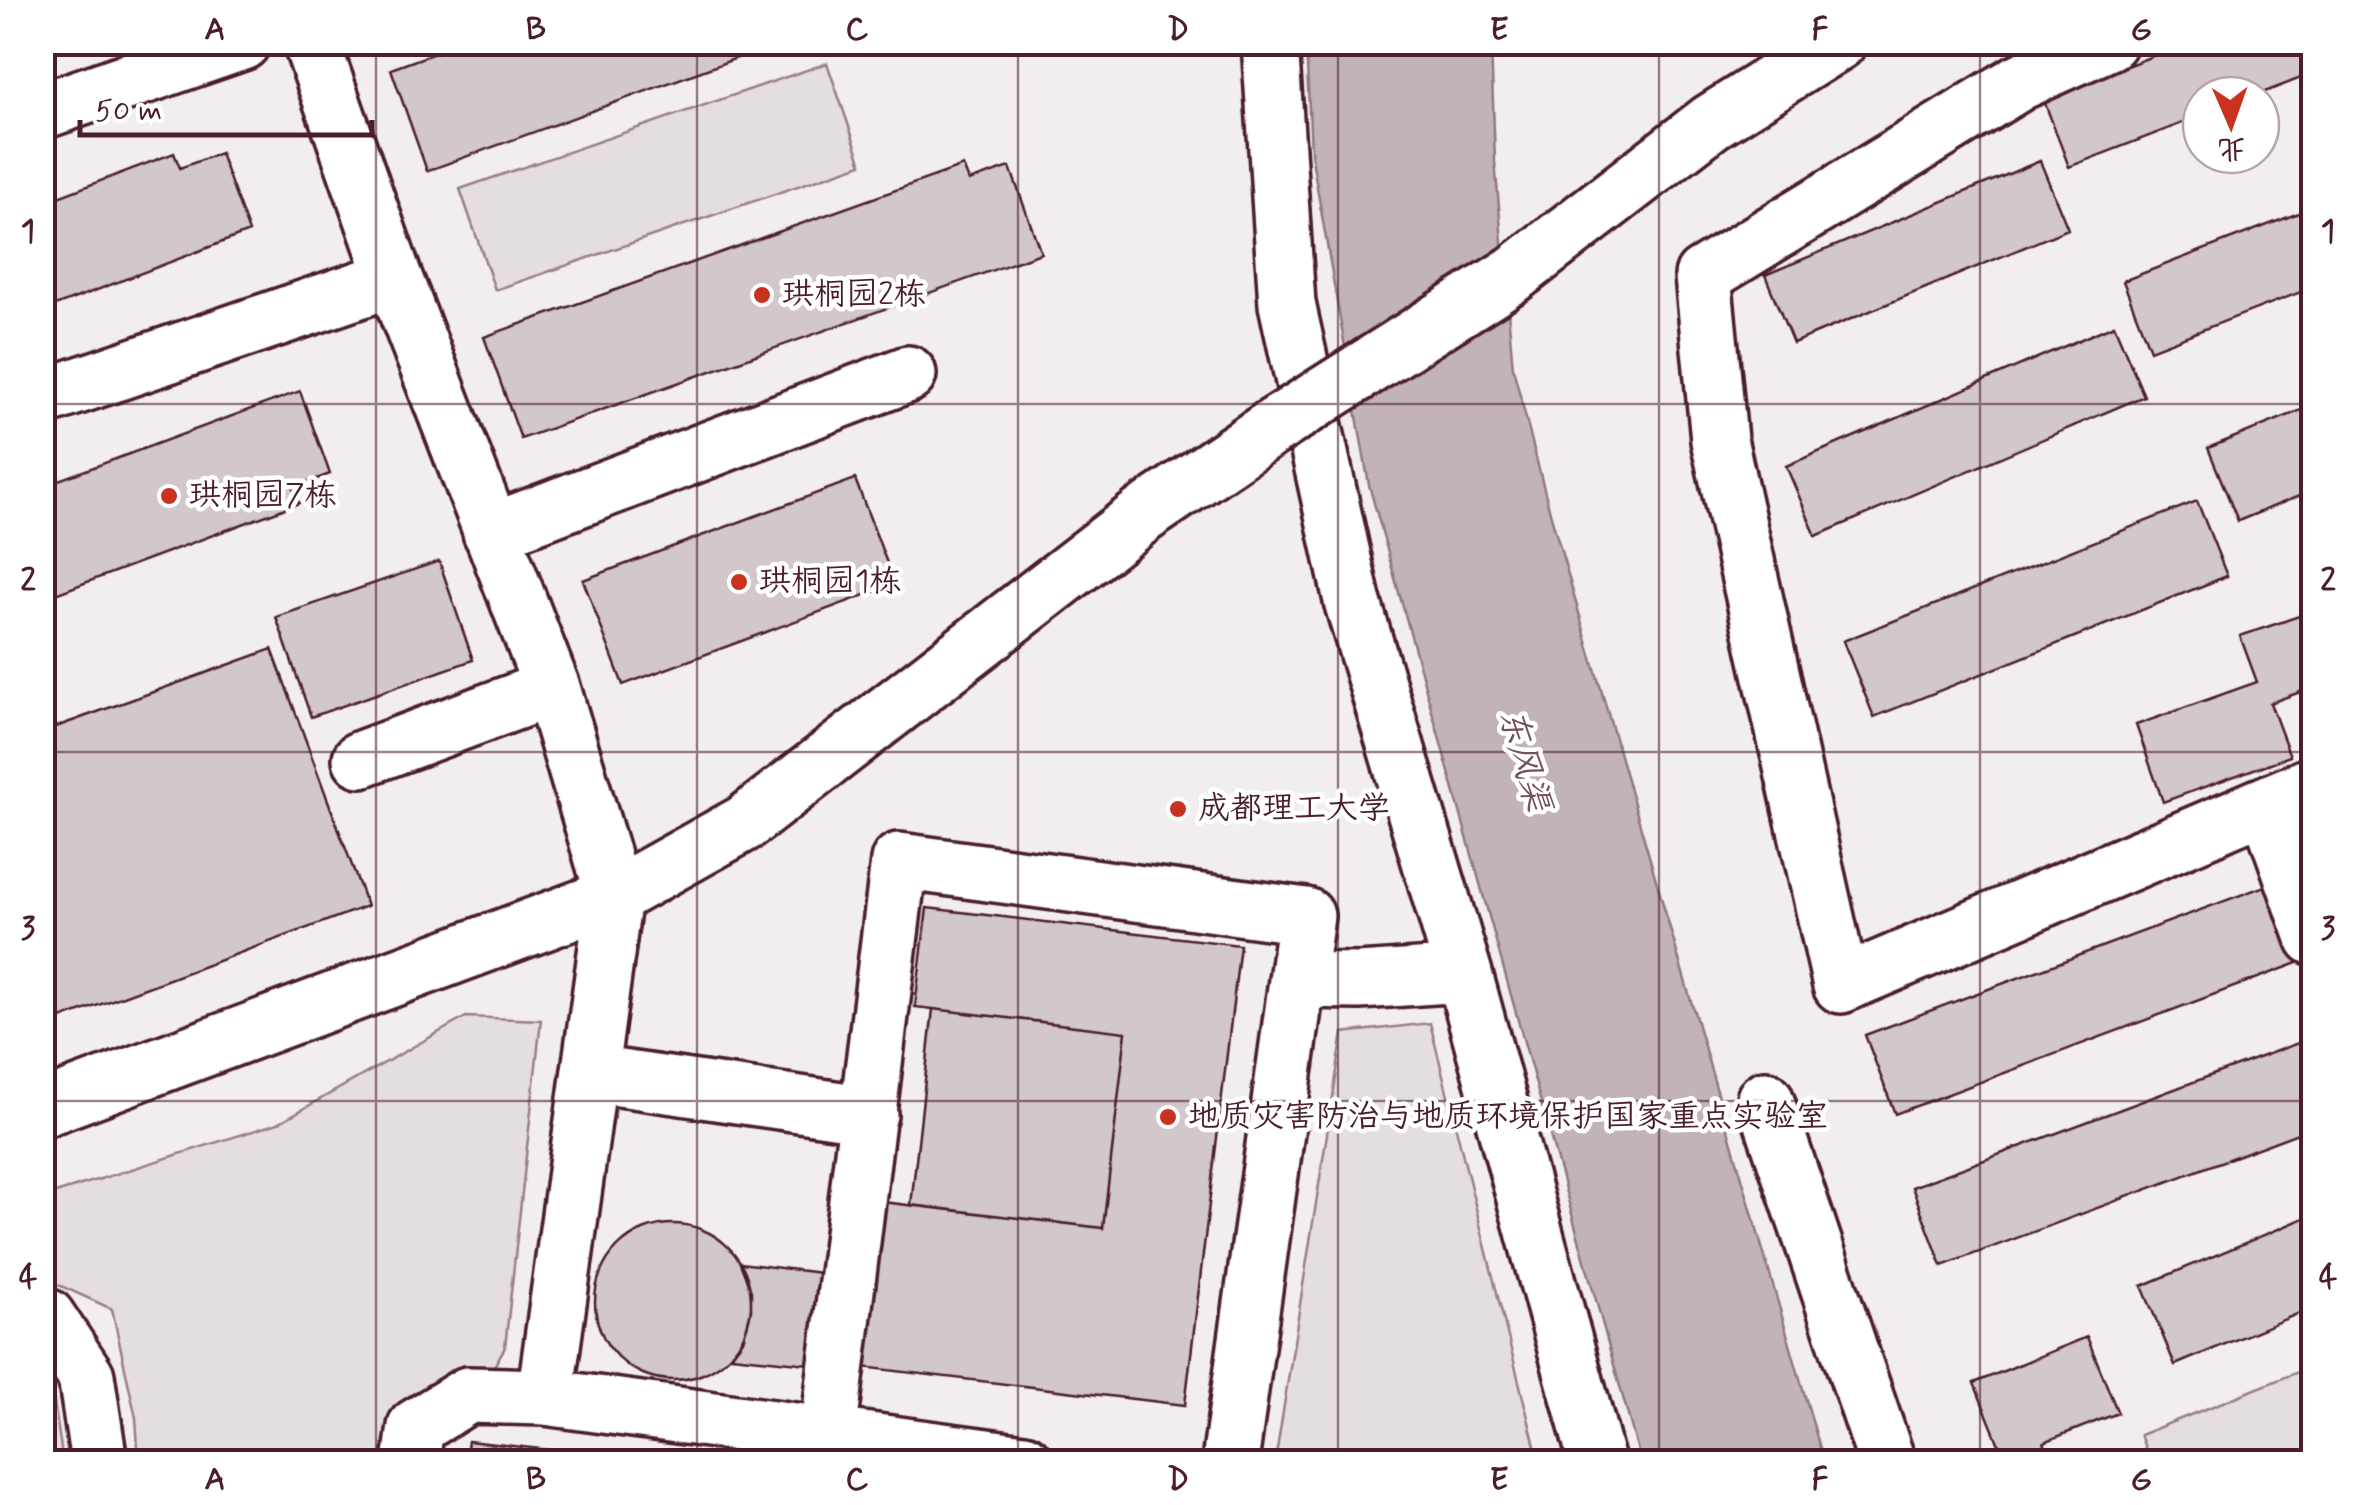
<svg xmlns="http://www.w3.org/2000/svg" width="2356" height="1505" font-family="Mynerve,'LXGW WenKai TC',sans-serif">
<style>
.built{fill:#f2eeef;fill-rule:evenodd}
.green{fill:#e5dee0;stroke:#987e86;stroke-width:2.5}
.water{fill:#c1b3b6;stroke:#91787e;stroke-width:2.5}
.building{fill:#d2c7cb;stroke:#4a1f2b;stroke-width:2.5}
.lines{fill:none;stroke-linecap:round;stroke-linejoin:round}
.minor-casing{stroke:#4a1f2b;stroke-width:62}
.minor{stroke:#fff;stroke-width:55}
.minor-bridge-casing{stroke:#4a1f2b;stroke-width:62;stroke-linecap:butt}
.minor-bridge{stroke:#fff;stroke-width:55}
.grid{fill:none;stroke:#4a1f2b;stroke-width:2.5;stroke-opacity:0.55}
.poi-dot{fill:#c8321e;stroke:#fff;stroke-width:4}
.labels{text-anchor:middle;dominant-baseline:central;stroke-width:9;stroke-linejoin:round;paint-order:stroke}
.poi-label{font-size:32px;fill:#4a1f2b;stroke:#fff;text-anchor:start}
.water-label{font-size:35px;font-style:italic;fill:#74535c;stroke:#fff}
.neatline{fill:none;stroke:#4a1f2b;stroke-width:4}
.grid-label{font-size:32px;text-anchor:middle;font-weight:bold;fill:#4a1f2b}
</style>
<rect width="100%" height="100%" fill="#fff"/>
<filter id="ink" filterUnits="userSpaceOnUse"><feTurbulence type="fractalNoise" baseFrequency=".01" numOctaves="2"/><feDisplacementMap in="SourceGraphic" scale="20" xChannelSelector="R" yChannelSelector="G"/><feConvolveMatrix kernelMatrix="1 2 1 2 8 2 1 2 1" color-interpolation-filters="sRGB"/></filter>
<g filter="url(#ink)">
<path class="built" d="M43,43H2313V1462H43ZM2201,95H2261V155H2201Z"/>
<path class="green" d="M827,63L862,164L495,290L460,189Z
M466,1017L541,1020L505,1347L493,1368L396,1462H139L136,1418L112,1309L43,1278V1197L278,1123Z
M1430,1023L1539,1462H1275L1343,1033Z
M42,1365L49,1368L63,1462H43Z
M2313,1366V1462H2151L2140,1435Z"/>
<path class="water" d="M1306,43H1491L1495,161L1513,368L1551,516L1824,1462H1641L1369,485L1311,153Z"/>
<path class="building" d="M465,42H781L427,171L391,69Z
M2189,42H2314V73L2257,95H2201V116L2069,167L2043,98Z
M174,153L180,168L220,153L249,232L42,311V203Z
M2040,161L2068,229L1793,343L1765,275Z
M963,166L969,181L1010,167L1041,253L521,439L484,337Z
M2314,207V287L2150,350L2123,281Z
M2114,325L2144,396L1816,536L1786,466Z
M300,391L330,474L293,488L299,503L42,599V486Z
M2314,405V490L2238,521L2208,448Z
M855,479L895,584L623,685L583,580Z
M2197,501L2227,576L1874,717L1843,641Z
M439,561L473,660L311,717L276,617Z
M2314,611V687L2270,703L2290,756L2163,802L2136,725L2257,682L2240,636Z
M272,649L367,906L42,1026V732Z
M2286,878L2314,957L1895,1114L1865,1035Z
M927,908L1240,945L1185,1405L862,1367L882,1202L1103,1228L1126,1032L915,1007Z
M933,1009L1126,1032L1103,1228L911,1205Z
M2314,1037V1127L1942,1266L1912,1187Z
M2314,1214V1307L2175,1365L2142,1286Z
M595 1302a78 78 0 1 1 156 0a78 78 0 1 1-156 0Z
M740,1263L829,1274L818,1365L731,1356L743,1340L751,1311V1291Z
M2087,1337L2118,1413L2044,1442L2052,1462H2006L1974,1383Z
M468,1441L661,1462H465Z"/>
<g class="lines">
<g class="minor-casing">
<path id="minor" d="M311,42L394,278L552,688L614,896L545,1397L1024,1462
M1270,42L1287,304L1352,600L1464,974L1597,1462
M2109,42L2020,82L1703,276L1719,440L1841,985L2314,784
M42,111L242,42
M1514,274L1711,122L1838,42
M42,398L394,278
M491,532L908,374
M361,759L552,688
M2267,804L2314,937
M1297,980L1359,981L1464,974
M592,1074L869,1114
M1765,1099L1887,1462
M42,1109L614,896L745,823L1143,515L1270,429
M42,1315L47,1317L86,1376L99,1462
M828,1436L899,861L1306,916L1230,1462
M411,1462L416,1427L468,1395L545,1397"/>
</g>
<use href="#minor" class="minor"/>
<g class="minor-bridge-casing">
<path id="minor-bridge" d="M1270,429L1514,274"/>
</g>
<use href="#minor-bridge" class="minor-bridge"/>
</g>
</g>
<path class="grid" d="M376,42V1462M697,42V1462M1018,42V1462M1338,42V1462M1659,42V1462M1980,42V1462M42,404H2314M42,752H2314M42,1101H2314"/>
<g class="poi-dot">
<circle cx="762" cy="295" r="10"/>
<circle cx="169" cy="496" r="10"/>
<circle cx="739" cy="582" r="10"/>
<circle cx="1178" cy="809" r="10"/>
<circle cx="1168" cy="1117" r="10"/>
</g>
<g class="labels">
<g class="poi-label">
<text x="782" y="295">珙桐园2栋</text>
<text x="189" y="496">珙桐园7栋</text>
<text x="759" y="582">珙桐园1栋</text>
<text x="1198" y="809">成都理工大学</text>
<text x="1188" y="1117">地质灾害防治与地质环境保护国家重点实验室</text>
</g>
<g class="water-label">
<text transform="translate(1524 760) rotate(74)">东风渠</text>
</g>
</g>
<rect width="2356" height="1505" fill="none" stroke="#fff" stroke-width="110"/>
<g transform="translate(2231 125) rotate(178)"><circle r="48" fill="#ffffff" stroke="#b7a5aa" stroke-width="2.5"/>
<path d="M0-8L18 38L0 25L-18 38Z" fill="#c8321e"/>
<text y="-15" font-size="28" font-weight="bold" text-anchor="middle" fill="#4a1f2b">北</text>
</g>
<path d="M80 120v15h292v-15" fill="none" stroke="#4a1f2b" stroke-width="5"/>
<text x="95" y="120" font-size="30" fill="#4a1f2b" stroke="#ffffff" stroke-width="8" paint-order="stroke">50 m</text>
<rect x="55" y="55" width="2246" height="1395" class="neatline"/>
<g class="grid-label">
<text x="215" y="39">A</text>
<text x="536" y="39">B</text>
<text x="857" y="39">C</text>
<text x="1178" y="39">D</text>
<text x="1499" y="39">E</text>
<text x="1820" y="39">F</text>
<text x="2141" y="39">G</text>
<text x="28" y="241">1</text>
<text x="2328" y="241">1</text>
<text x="28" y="590">2</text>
<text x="2328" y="590">2</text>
<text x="28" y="938">3</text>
<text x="2328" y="938">3</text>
<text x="28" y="1287">4</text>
<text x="2328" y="1287">4</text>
<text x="215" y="1489">A</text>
<text x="536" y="1489">B</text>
<text x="857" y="1489">C</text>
<text x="1178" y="1489">D</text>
<text x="1499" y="1489">E</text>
<text x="1820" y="1489">F</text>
<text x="2141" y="1489">G</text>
</g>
</svg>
